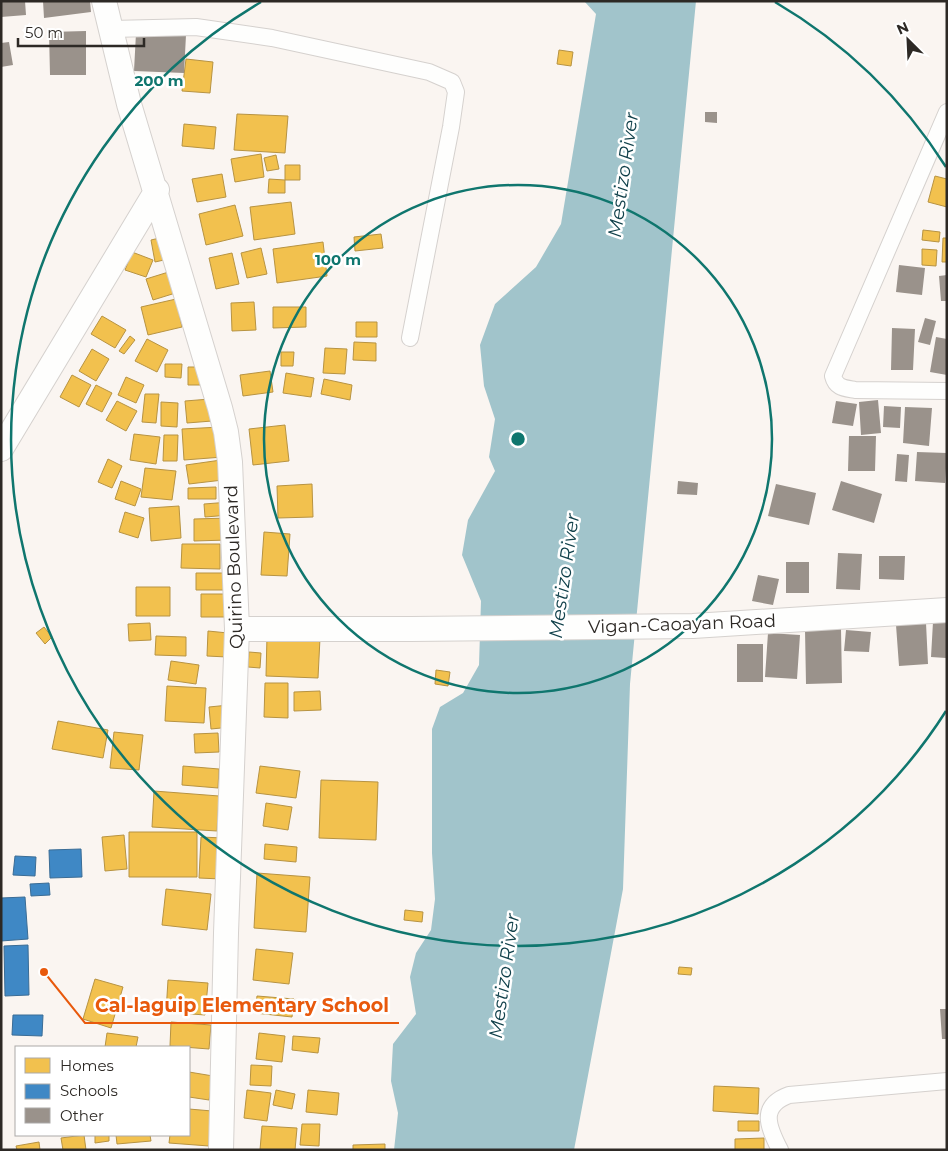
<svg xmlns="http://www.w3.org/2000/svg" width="948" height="1151" font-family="Montserrat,sans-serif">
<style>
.water{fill:#a1c4cb}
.homes{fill:#f2c14e;stroke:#b79342}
.schools{fill:#3f88c5;stroke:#3a6c95}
.building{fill:#9a928b}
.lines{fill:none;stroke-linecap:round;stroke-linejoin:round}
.street-casing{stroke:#d5d1ce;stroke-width:18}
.secondary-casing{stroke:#d5d1ce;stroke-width:26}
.street{stroke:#fefefd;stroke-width:16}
.secondary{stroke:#fefefd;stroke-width:24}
.ring{fill:none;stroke:#0f766e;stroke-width:2.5}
.labels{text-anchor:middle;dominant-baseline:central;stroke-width:5;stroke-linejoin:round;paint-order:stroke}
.street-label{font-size:18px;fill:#2d2925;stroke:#fff}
.water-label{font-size:19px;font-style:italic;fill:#10404a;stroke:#fff}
.centre{fill:#0f766e;stroke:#fff;stroke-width:2.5}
.ring-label{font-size:15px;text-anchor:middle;font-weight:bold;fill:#0f766e;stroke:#fff;stroke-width:5;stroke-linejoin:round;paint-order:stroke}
.leader{fill:none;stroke:#e8590c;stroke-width:2}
.callout-dot{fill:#e8590c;stroke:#fff;stroke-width:2}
.callout-label{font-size:19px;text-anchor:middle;font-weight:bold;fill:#e8590c;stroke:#fff;stroke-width:5;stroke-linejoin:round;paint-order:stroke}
</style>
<rect width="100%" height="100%" fill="#faf5f1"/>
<path class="water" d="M584,1H696L630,684L623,889L574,1150H394L398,1113L391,1081L393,1044L416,1014L410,977L416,953L431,930L435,899L432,853V729L440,707L463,693L479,665L481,601L462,555L468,520L495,471L489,457L495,419L484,386L480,345L495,304L536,267L561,224L596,14Z"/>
<path class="homes" d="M559,50L573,52L571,66L557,64Z
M186,59L213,62L210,93L182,91Z
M237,114L288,116L285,153L234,150Z
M184,124L216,127L214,149L182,146Z
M261,154L264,177L235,182L231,159Z
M276,155L279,169L267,171L264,158Z
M285,165H300V180H285Z
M222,174L226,197L197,202L192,179Z
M935,176L947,179V207L928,202Z
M269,179L285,180V193H268Z
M291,202L295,234L254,240L250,207Z
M235,205L243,236L206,245L199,214Z
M923,230L940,232L939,242L922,240Z
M381,234L383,248L355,251L354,237Z
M168,236L173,258L155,262L151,240Z
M943,238H947V262H942Z
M323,242L327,276L277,283L273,249Z
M261,248L267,274L247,278L241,253Z
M922,249L937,250L936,266L922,265Z
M132,252L153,260L146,277L125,270Z
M232,253L239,284L216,289L209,258Z
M175,270L182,291L153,300L146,279Z
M176,299L182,327L148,335L141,307Z
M254,302L256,330L232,331L231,303Z
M273,307H306V327L273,328Z
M102,316L126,330L115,348L91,334Z
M356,322H377V337H356Z
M130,336L135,340L124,354L119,351Z
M147,339L168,350L157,372L135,361Z
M354,342L376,343V361L353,360Z
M325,348L347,349L345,374L323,373Z
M92,349L109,359L96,381L79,371Z
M281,352H294L293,366H281Z
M165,364H182L181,378L165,377Z
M188,367H206V385H188Z
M270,371L273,392L243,396L240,375Z
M286,373L314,378L311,397L283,393Z
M72,375L91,385L79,407L60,397Z
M126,377L144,385L136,403L118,395Z
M324,379L352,385L350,400L321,394Z
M96,385L112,393L102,412L86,404Z
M145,394H159L156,423L142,422Z
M210,399L212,421L187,423L185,401Z
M117,401L137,411L126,431L106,420Z
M161,402L178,403L177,427L161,426Z
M285,425L289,461L253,465L249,429Z
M221,427L223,457L184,460L182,429Z
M134,434L160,437L156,464L130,460Z
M164,435H178L177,461H163Z
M108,459L122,466L112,488L98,482Z
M221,460L223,480L189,484L186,465Z
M145,468L176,471L172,500L141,497Z
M121,481L141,489L135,506L115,499Z
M312,484L313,517L278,518L277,486Z
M216,487V499H188V488Z
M230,502V515L205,517L204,504Z
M179,506L181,538L151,541L149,508Z
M125,512L144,518L138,538L119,532Z
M228,518V540L194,541V519Z
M264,532L290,534L287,576L261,575Z
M182,544H220V569L181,568Z
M196,573H228V590H196Z
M136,587H170V616H136Z
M201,594H226V617H201Z
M150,623L151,640L129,641L128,624Z
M44,627L52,637L45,644L36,633Z
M208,631L228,633L227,657L207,656Z
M156,636L186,637V656L155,655Z
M267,636L320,638L318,678L266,676Z
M249,652L261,653L260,668L248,667Z
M171,661L199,665L196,684L168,680Z
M436,670L450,672L448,686L435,684Z
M265,683H288V718L264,717Z
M167,686L206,688L204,723L165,721Z
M320,691L321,710L294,711V692Z
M229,705L231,727L211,729L209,707Z
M58,721L108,730L103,758L52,749Z
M114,732L143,735L139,770L110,768Z
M218,733L219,752L195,753L194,734Z
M183,766L219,769L218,788L182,785Z
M260,766L300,771L296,798L256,793Z
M321,780L378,782L376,840L319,838Z
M154,791L219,796L217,831L152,827Z
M266,803L292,807L288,830L263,826Z
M129,832H197V877H129Z
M124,835L127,869L105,871L102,837Z
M201,837L223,838L221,879L199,878Z
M265,844L297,847L296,862L264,859Z
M257,873L310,877L306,932L254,928Z
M166,889L211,894L207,930L162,925Z
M405,910L423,912L422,922L404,920Z
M256,949L293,953L289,984L253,980Z
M679,967L692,968L691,975L678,974Z
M95,979L123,987L111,1028L83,1019Z
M168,980L208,983L205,1015L166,1012Z
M257,996L294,999L292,1017L255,1013Z
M171,1022L211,1025L209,1049L170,1046Z
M107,1033L138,1037L136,1047H105Z
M259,1033L285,1036L282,1062L256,1059Z
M293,1036L320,1038L318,1053L292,1050Z
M251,1065L272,1066L271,1086L250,1085Z
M189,1072L213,1076L209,1100L189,1097Z
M714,1086L759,1088L758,1114L713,1111Z
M247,1090L271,1093L267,1121L244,1118Z
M276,1090L295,1094L292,1109L273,1105Z
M308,1090L339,1093L337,1115L306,1112Z
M189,1109L212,1111L209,1146L169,1143L170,1135H189Z
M738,1121H759V1131H738Z
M302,1124H320L319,1146L300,1145Z
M262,1126L297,1128L295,1150H260Z
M84,1135L86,1150H63L61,1138Z
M95,1135H109V1141L95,1143Z
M116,1135H150L151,1141L117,1144Z
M764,1138V1150H735V1139Z
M39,1142L40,1150H17L16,1146Z
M385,1144V1150H353V1145Z"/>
<path class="schools" d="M81,849L82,877L50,878L49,850Z
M15,856L36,857L35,876L13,875Z
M49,883L50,895L31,896L30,884Z
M25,897L28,939L1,941V898Z
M28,945L29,995L5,996L4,946Z
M13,1015H43L42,1036L12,1035Z"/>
<path class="building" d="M1,1H25L26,15L1,17Z
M43,1H90L91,12L44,18Z
M86,31V75H50L49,32Z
M136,33L186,35L184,73L134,71Z
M9,42L13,65L1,67V43Z
M705,112H717V123L705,122Z
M899,265L925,268L922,295L896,292Z
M947,275V301H941L939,276Z
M925,318L936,321L930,345L918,342Z
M892,328L915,329L913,370H891Z
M936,337L947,339V375L930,372Z
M878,400L881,433L861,435L859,402Z
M836,401L857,404L853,426L832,423Z
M884,406L901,407L900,428L883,427Z
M905,407L932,408L929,446L903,443Z
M849,436H876L875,471H848Z
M917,452L947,453L945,483L915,481Z
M897,454L909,455L907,482L895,481Z
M678,481L698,483L697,495L677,494Z
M841,481L882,494L874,523L832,510Z
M776,484L816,493L809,525L768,516Z
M838,553L862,554L860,590L836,589Z
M879,556H905L904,580L879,579Z
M786,562H809V593H786Z
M758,575L779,579L773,605L752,601Z
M933,622H947L946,658L931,657Z
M926,623L928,664L899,666L896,625Z
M841,629L842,683L806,684L805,630Z
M846,630L871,632L869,652L844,651Z
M768,633L800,635L797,679L765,677Z
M737,644H763V682H737Z
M940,1009H947V1039H942Z"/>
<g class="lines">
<g class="street-casing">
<path id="street" d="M111,29L196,27L272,38L429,72L452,82L456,92L451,127L410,338
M947,112L833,376C836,388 844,388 855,390L947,391
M780,1150C768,1127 759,1106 789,1095L947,1081"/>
</g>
<g class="secondary-casing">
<path id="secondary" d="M104,1L129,104L220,408L226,432L230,462L237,629L226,933L221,1150
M1,449L157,190
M237,629H411L693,626L947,610"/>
</g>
<use href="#street" class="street"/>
<use href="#secondary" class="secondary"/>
</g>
<g class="ring">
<circle cx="518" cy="439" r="254"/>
<path d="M946 711A507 507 0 1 1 261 2M775 2A507 507 0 0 1 946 167"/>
</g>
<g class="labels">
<g class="street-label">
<text transform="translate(234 567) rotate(-92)">Quirino Boulevard</text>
<text transform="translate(682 624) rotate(-2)">Vigan-Caoayan Road</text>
</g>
<g class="water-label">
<text transform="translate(623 175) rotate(-82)">Mestizo River</text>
<text transform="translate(564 576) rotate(-82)">Mestizo River</text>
<text transform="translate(504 976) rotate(-82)">Mestizo River</text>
</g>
</g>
<circle cx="518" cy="439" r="8" class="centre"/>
<g class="ring-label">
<text x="159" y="86">200 m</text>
<text x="338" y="265">100 m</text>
</g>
<path class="leader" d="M44 972L85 1023H399"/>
<circle class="callout-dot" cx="44" cy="972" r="5"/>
<g class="callout-label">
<text x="242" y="1012">Cal-laguip Elementary School</text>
</g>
<rect width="948" height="1151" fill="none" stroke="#2d2925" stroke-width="5"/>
<rect x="15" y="1046" width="175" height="90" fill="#ffffff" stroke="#aba9a8"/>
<rect x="25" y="1058" width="25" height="15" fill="#f2c14e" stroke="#aba9a8"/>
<text x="60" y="1071" font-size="15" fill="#2d2925">Homes</text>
<rect x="25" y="1084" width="25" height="15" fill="#3f88c5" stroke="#aba9a8"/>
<text x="60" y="1096" font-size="15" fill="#2d2925">Schools</text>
<rect x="25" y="1108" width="25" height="15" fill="#9a928b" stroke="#aba9a8"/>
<text x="60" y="1121" font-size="15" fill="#2d2925">Other</text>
<g transform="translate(908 40) rotate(336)" stroke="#ffffff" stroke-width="4" paint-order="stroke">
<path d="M0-4L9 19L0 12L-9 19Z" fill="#2d2925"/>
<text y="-8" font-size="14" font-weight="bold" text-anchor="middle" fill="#2d2925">N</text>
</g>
<path d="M18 38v8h126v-8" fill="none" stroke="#2d2925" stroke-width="2.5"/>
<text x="25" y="38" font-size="15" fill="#2d2925" stroke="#ffffff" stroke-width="4" paint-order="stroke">50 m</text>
</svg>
